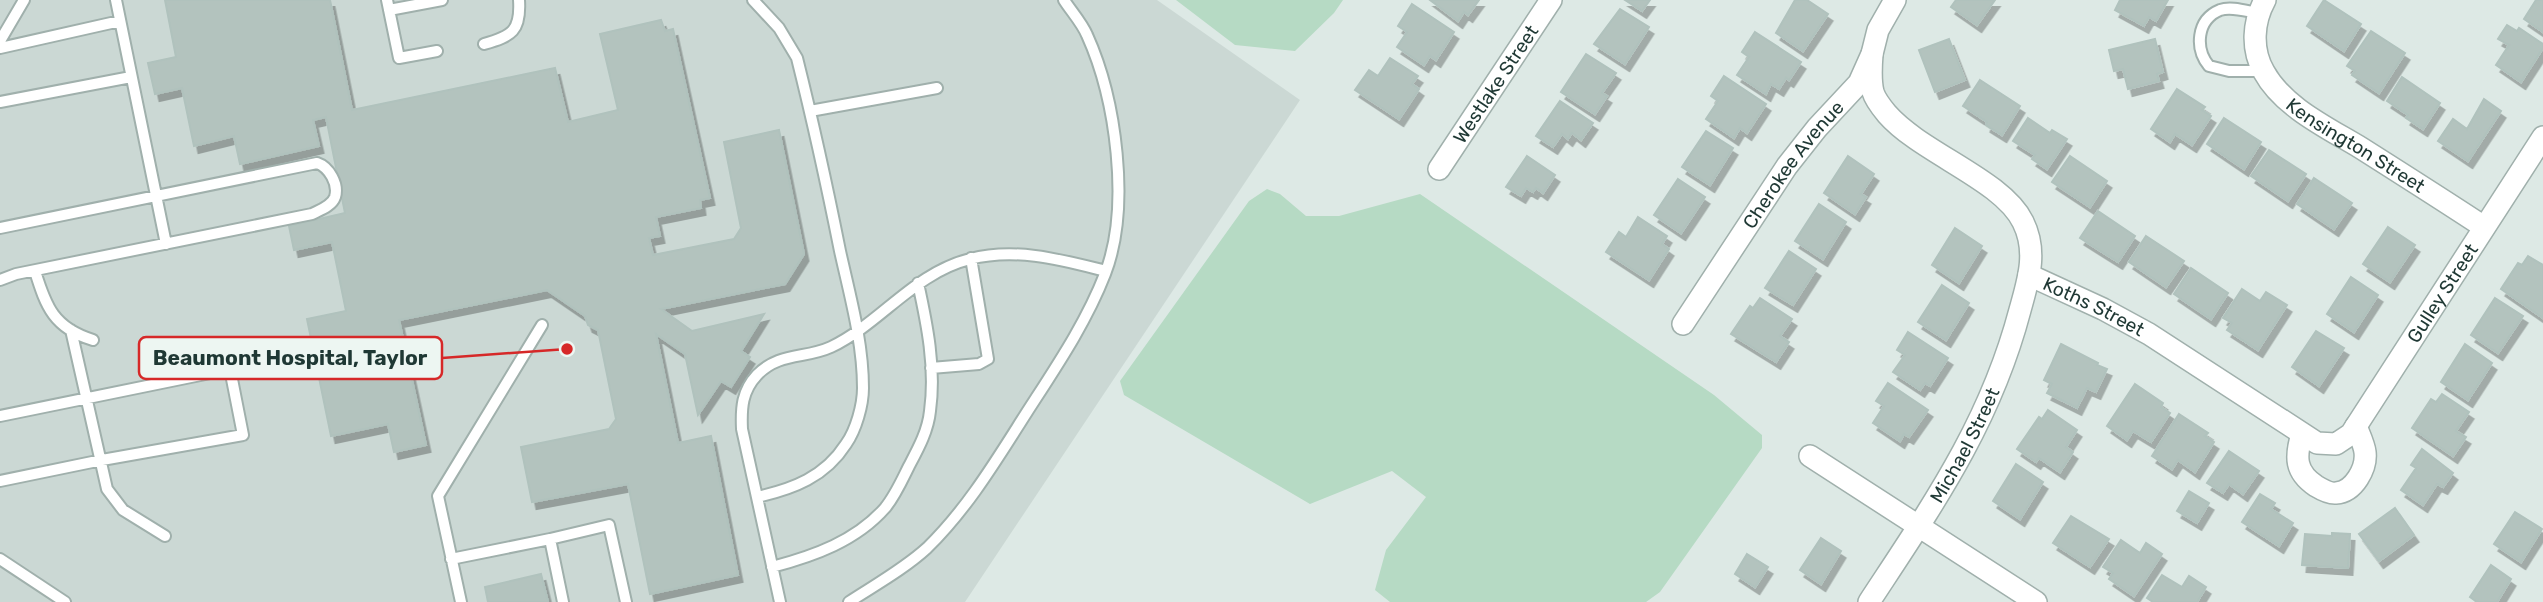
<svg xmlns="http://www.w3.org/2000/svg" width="2543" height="602" font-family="Rubik,sans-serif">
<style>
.built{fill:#cbd8d4}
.green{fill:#b6dac4}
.building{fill:#b3c3be;stroke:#b0c2bd;stroke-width:2;filter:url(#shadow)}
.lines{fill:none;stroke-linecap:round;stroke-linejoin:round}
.lane-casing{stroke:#a0b0ac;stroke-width:14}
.street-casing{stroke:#a0b0ac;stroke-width:24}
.lane{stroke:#fff;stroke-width:10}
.street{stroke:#fff;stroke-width:21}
.labels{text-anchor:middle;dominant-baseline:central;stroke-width:5;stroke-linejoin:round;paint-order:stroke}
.street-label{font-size:19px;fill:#1f3834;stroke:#edf6f2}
.leader{fill:none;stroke:#d62828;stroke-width:2.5}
.callout-dot{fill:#d62828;stroke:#edf6f2;stroke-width:2.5}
.callout{fill:#edf6f2;stroke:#d62828;stroke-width:2.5}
.callout-label{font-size:21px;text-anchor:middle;font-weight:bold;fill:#1f3834}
</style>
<defs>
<filter id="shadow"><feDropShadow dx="4.5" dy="7" stdDeviation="0" flood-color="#0004"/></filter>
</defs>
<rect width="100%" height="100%" fill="#dde9e5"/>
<path class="built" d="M0,0H1157L1300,100L965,602H0Z"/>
<path class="green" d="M1176,0H1343L1334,13L1295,51L1235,45Z
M1267,189L1280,194L1306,216H1339L1420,194L1714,395L1762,435V448L1660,592L1646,602H1390L1375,590L1386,550L1426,497L1392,471L1310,504L1124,395L1120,381L1249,201Z"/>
<path class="building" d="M165,0H330L352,110L555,68L568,122L618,110L600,34L661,20L665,31L673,29L710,198L700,200L701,208L656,217L660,236L649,238L653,255L734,239L741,228L724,142L779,130L804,254L785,284L661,309L692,331L764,314L741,351L750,357L731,387L721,381L698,415L685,354L656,334L678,443L711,436L738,575L650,594L628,484L532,502L521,447L609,429L616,419L598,330L588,325L585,316L547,290L399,320L426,445L394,452L388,424L331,436L307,319L346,311L332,242L294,250L289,226L345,213L326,117L313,120L319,146L240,164L234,136L194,146L182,88L155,94L148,63L176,57Z
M1430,0H1479L1468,15L1464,12L1458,21Z
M1625,0H1650L1642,11Z
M1795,0H1807L1828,14L1803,51L1776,33Z
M1956,0H1995L1977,25L1951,7Z
M2120,0H2168L2156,21L2149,17L2144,26L2115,10Z
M2324,0L2361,24L2344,51L2307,26Z
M2536,0H2543V32L2524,19Z
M1412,4L1454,32L1436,60L1430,56L1424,65L1397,47L1407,32L1398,26Z
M1620,9L1649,27L1625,64L1594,44Z
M2507,25L2517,31L2519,28L2543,44V48L2521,82L2496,65L2509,45L2498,39Z
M2371,31L2405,53L2379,93L2352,75L2355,71L2347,66Z
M1755,32L1801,62L1789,80L1786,78L1779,89L1771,84L1766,94L1737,75L1749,57L1742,52Z
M1949,39L1965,80L1935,92L1919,50Z
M2155,39L2163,72L2157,74L2159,81L2128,89L2123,69L2114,71L2109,50Z
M1586,54L1616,73L1602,93L1607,96L1595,114L1561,92Z
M1390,58L1418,76L1412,84L1419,89L1399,119L1355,90L1369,70L1378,76Z
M1724,76L1766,104L1747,133L1740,128L1734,138L1706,119L1718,101L1711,96Z
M2402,77L2440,103L2423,129L2406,118L2408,115L2387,101Z
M1980,80L2020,106L2002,135L1986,125L1987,122L1963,106Z
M2177,89L2205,107L2202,110L2211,116L2192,145L2175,134L2170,142L2151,129Z
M2484,99L2501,111L2468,161L2438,141L2453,119L2467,129Z
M1560,101L1593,123L1581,140L1572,133L1568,139L1562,134L1553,147L1536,136Z
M2028,118L2050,133L2052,130L2067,139L2047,169L2032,159L2035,155L2013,141Z
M2224,118L2261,142L2244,169L2207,144Z
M1706,131L1733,148L1710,185L1682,167Z
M2269,150L2306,174L2288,201L2251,176Z
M1527,156L1555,175L1543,193L1536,188L1533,192L1526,188L1521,196L1506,187Z
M1848,156L1874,174L1861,194L1866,197L1855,214L1824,193Z
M2070,156L2107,181L2090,207L2052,182Z
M2314,178L2352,203L2334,229L2297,204Z
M1678,179L1705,197L1681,233L1654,215Z
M1819,204L1846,222L1823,259L1795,241Z
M2098,211L2135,236L2118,262L2080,238Z
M1638,217L1667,236L1662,244L1669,249L1649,280L1606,252L1619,232L1626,237Z
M2388,227L2415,245L2390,282L2363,264Z
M1955,228L1982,246L1959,283L1932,265Z
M2146,236L2184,261L2166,287L2129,262Z
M1789,251L1816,269L1793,305L1765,288Z
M2528,256L2543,265V318L2501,289L2518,263L2522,265Z
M2191,268L2228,293L2211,319L2174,294Z
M2351,277L2378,295L2354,332L2327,314Z
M1942,285L1969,303L1946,340L1918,322Z
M2242,289L2260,301L2266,292L2287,305L2258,350L2227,330L2232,323L2223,318Z
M1760,298L1792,319L1780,336L1789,342L1776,362L1731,334L1750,306L1753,308Z
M2495,298L2523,316L2498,353L2471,335Z
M2316,331L2344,348L2319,386L2292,367Z
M1908,332L1948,358L1930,386L1925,383L1920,390L1893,372L1905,355L1897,350Z
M2061,344L2098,363L2097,365L2107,369L2096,392L2087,388L2077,408L2047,393L2052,384L2044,380Z
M2465,344L2492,363L2468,400L2441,382Z
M1888,383L1928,410L1909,437L1904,434L1900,441L1873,423L1884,406L1876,401Z
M2135,384L2163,403L2161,407L2170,413L2151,442L2133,431L2127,440L2107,426Z
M2442,394L2469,412L2456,431L2466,437L2453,456L2412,428L2431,399L2436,402Z
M2048,410L2077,430L2066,447L2073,452L2060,472L2039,458L2036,462L2017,449L2039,417L2042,419Z
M2179,414L2208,433L2205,436L2214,442L2195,472L2178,460L2172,469L2152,456Z
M2422,449L2453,473L2443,487L2437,484L2423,505L2401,490L2416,468L2411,465Z
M2229,451L2259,471L2243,494L2229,484L2223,493L2207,483Z
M2016,464L2043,482L2020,519L1993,501Z
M2189,491L2209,503L2197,523L2177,511Z
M2260,494L2275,503L2271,509L2293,523L2279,546L2242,522Z
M2395,508L2414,535L2379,561L2359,534Z
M2515,512L2542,529L2521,562L2494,544Z
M2071,516L2109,539L2090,567L2053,543Z
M2332,533L2350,534L2348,568L2302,565L2305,534L2332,536Z
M1821,538L1841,551L1821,584L1800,570Z
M2121,540L2140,553L2146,543L2162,554L2134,596L2109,579L2113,573L2103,567Z
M1747,554L1768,567L1755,587L1735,574Z
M2491,565L2511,579L2497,602H2477L2470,597Z
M541,574L548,602H488L485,587Z
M2162,575L2182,587L2189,576L2206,587L2197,602H2153L2147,598Z"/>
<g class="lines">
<g class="lane-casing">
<path id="lane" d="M116,0L166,244
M387,0L399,58L437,51
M753,0L779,28L797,58C813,122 827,186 840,251C850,296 863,342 863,388C863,405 856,430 846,444C825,477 793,489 757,497
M389,10L442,0
M2258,13C2246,11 2231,6 2220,10C2196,20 2195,49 2209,66L2229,71H2263
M0,41L24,0
M484,44C512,36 521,31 519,0
M0,48L120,21
M0,102L131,77
M810,111L937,88
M0,228L317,163C329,167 339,184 335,197C332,206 320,210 312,214L16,274L0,280
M35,271C46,307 54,328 93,340
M71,330L107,489L123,510L165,536
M931,368L979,364L988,359L971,258
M0,416L230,369L243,435L102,460L0,481
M0,559L65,602
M451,559L550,539
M772,567C814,556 856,541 885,508C895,496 902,480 909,466C918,449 928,431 930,411C936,368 927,324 918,283
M461,602L438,496L542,325
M563,602L550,539L609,525L626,602
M780,602L742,429C741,408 742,391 757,375C779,352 805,359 831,347C881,323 914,273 970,259C1016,247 1062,260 1106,271
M849,602C875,585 904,569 927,548C968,508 997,459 1027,412C1056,367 1086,323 1105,274C1131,207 1116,99 1087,35C1082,23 1071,11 1064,0"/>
</g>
<g class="street-casing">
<g id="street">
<path id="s1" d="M2265,0C2253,22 2251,49 2264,72C2283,107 2328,128 2361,148C2402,174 2443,200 2484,227"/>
<path id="s2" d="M1439,169L1551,0"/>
<path id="s3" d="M2029,275L2103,309L2149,334L2317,443L2336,444L2351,434L2543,137"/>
<path id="s4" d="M1683,324L1787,166L1817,128L1859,83L1872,54L1878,30L1895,0"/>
<path d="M2302,434C2295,457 2295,472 2316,486C2321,489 2330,494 2336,493C2354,492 2367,468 2365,452C2364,444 2359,434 2356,426"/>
<path d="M1810,456L2036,602"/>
<path id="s5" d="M1869,602C1932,506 1990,424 2020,310C2028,281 2038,252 2023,222C2003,180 1921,153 1887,114C1882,108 1875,99 1873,92C1870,80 1871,67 1872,54"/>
</g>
</g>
<use href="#lane" class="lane"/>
<use href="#street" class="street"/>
</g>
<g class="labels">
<g class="street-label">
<text stroke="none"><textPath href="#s2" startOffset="102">Westlake Street</textPath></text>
<text stroke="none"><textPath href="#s1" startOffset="194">Kensington Street</textPath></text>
<text stroke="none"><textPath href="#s4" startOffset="194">Cherokee Avenue</textPath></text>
<text stroke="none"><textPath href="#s3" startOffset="539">Gulley Street</textPath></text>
<text stroke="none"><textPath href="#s3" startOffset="72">Koths Street</textPath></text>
<text stroke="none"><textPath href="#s5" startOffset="184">Michael Street</textPath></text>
</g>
</g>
<path class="leader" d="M567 349L442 358"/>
<circle class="callout-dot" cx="567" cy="349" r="7"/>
<rect class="callout" x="139" y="337" width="303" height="42" rx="7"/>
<g class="callout-label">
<text x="290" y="365">Beaumont Hospital, Taylor</text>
</g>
</svg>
